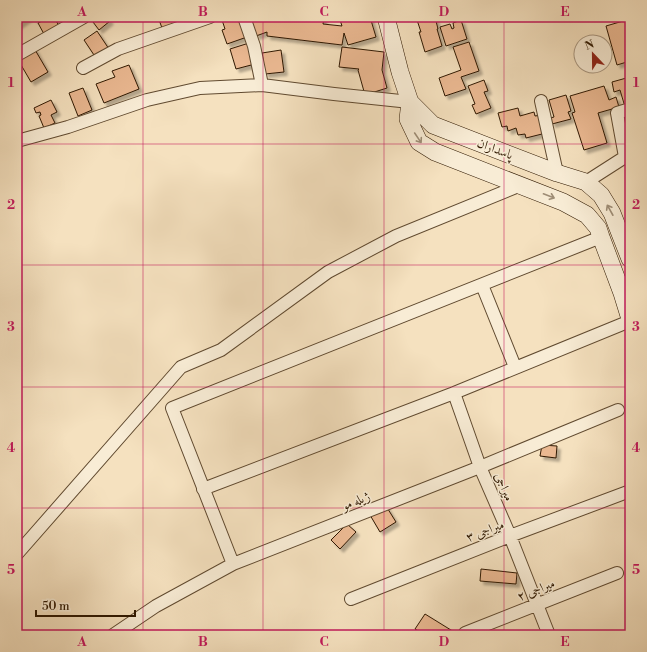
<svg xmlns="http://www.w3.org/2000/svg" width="647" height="652" font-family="'Libre Bodoni',Amiri,serif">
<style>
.building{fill:#eab891;stroke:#2f1801;filter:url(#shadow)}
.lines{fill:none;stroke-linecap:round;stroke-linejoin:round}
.street-casing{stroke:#604a30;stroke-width:14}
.secondary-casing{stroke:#2f1801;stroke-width:18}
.street{stroke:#f8ecd5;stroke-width:12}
.secondary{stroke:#f8ecd5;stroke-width:17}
.oneway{stroke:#9e8d76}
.grid{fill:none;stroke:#c2185b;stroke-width:1;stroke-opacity:0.55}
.labels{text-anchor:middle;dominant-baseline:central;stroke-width:3;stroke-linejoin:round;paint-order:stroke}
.street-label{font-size:13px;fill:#2f1801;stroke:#f8ecd5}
.neatline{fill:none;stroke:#c2185b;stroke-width:1.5}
.grid-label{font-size:13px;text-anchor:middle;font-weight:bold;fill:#c2185b}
</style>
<defs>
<filter id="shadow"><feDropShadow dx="3.5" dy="3.5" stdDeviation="1" flood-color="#0004"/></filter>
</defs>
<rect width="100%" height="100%" fill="#f5e1bf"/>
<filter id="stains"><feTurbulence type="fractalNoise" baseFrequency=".005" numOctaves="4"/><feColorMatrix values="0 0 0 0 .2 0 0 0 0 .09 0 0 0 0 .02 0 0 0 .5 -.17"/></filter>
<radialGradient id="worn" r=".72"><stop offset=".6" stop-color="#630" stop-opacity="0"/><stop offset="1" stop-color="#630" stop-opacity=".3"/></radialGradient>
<path class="building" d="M17,17H30L17,26Z
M33,17H54L59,26L44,34L38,23L42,21L40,17L35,20Z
M92,17H107L110,21L99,30L90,18Z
M158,17H177L178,22L162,28Z
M232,17H240L247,37L227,44L222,30L225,29L222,20Z
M250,17H271L289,20V17H324L323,24L342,26L339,17H370L376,37L348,45L344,33L342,45L267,36V32L256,36Z
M416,17H435L438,29H437L442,46L425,52L419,32H421Z
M630,19V61L617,65L606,26Z
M461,20L467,39L446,46L440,27L450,24L452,29L454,28L453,23Z
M97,31L109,49L96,58L84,40Z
M469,42L479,71L461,77L466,89L445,96L439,78L461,70L453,47Z
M249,43L255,64L236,69L230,49Z
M342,47L384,52L382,70L387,88L365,95L358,70L359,69L339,67Z
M34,48L48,72L31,82L17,58Z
M281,50L284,72L265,74L262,53Z
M129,65L139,89L104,103L96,84L115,77L112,71Z
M630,77V106L625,107L620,90L614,92L612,82Z
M484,80L488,91L484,92L491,108L476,114L472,105L475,104L468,86Z
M604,86L609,100L616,97L619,107L598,113L607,143L584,150L572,113L575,112L570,96Z
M83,88L92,110L78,116L69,93Z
M566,95L571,111L568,112L571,119L552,124L550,118L554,117L549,100Z
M51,100L57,112L51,115L55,123L44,128L39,116L41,115L40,112L36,113L34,108Z
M518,108L520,116L534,112L535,116L542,115L546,133L526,138L525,134L518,135L516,128L508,131L507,126L502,127L498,113Z
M542,445L557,446L556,458L540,456Z
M386,506L396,522L380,532L370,515Z
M347,524L356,532L340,549L331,540Z
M481,569L517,573L516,584L480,581Z
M425,614L459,635H425L415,629Z"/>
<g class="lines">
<g class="street-casing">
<path id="street" d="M244,17L254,46L262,85
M17,55L84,17
M83,68L118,49L210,17
M541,101L557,173
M17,141L68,127L147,100L200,88L262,85L334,94L410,102
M625,157L617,113L630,109
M586,182L625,157L630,156
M482,285L515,367
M454,393L480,467L510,536L549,635
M203,489L454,393L630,321
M17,554L181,367L221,350L328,272L396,236L521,185
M233,564L172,408L601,237
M351,599L510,536L630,491
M465,633L617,573
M113,635L156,606L233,564L480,467L618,410"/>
</g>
<g class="secondary-casing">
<path id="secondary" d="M386,17L400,72L410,102L433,125L557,173L586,182L601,195L612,213L630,259
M410,102L408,119L419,142L435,152L563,202L587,215L598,228L601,237L622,293L630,319"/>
</g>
<use href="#street" class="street"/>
<use href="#secondary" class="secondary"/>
</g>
<defs><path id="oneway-shaft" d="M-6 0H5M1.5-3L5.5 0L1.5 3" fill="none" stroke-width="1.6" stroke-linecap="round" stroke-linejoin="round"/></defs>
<g class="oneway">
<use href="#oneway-shaft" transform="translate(418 138) rotate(56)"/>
<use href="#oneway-shaft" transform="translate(549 196) rotate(21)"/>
<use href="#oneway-shaft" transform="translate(610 210) rotate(-119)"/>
</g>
<path class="grid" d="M143,17V635M263,17V635M384,17V635M504,17V635M17,144H630M17,265H630M17,387H630M17,508H630"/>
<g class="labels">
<g class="street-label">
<text transform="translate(495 149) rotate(21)">پاسداران</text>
<text transform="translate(504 487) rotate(67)">میراجی</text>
<text transform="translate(356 501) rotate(-22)">ژیله مو</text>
<text transform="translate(485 531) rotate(-21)">میراجی ۳</text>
<text transform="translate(536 590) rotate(-22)">میراجی ۲</text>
</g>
</g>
<rect width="647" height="652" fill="none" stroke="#f5e1bf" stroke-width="44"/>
<g transform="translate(593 54) rotate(338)"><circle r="19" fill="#f8ecd5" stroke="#a89780"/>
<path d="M0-3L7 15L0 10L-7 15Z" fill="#8f2418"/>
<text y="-6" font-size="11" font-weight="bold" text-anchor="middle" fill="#2f1801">N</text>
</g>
<path d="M36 610v6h99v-6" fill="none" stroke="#2f1801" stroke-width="2"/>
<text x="42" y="610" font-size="12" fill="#2f1801" stroke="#f8ecd5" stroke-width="3" paint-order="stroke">50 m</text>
<rect x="22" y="22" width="603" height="608" class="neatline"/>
<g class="grid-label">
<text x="82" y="16">A</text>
<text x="203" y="16">B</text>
<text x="324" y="16">C</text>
<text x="444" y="16">D</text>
<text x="565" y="16">E</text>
<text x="11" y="87">1</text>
<text x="636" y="87">1</text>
<text x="11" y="209">2</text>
<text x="636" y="209">2</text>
<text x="11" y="331">3</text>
<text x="636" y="331">3</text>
<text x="11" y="452">4</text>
<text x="636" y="452">4</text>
<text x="11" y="574">5</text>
<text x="636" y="574">5</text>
<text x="82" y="646">A</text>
<text x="203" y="646">B</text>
<text x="324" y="646">C</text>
<text x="444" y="646">D</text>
<text x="565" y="646">E</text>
</g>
<rect width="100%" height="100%" filter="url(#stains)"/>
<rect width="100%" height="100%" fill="url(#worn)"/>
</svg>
